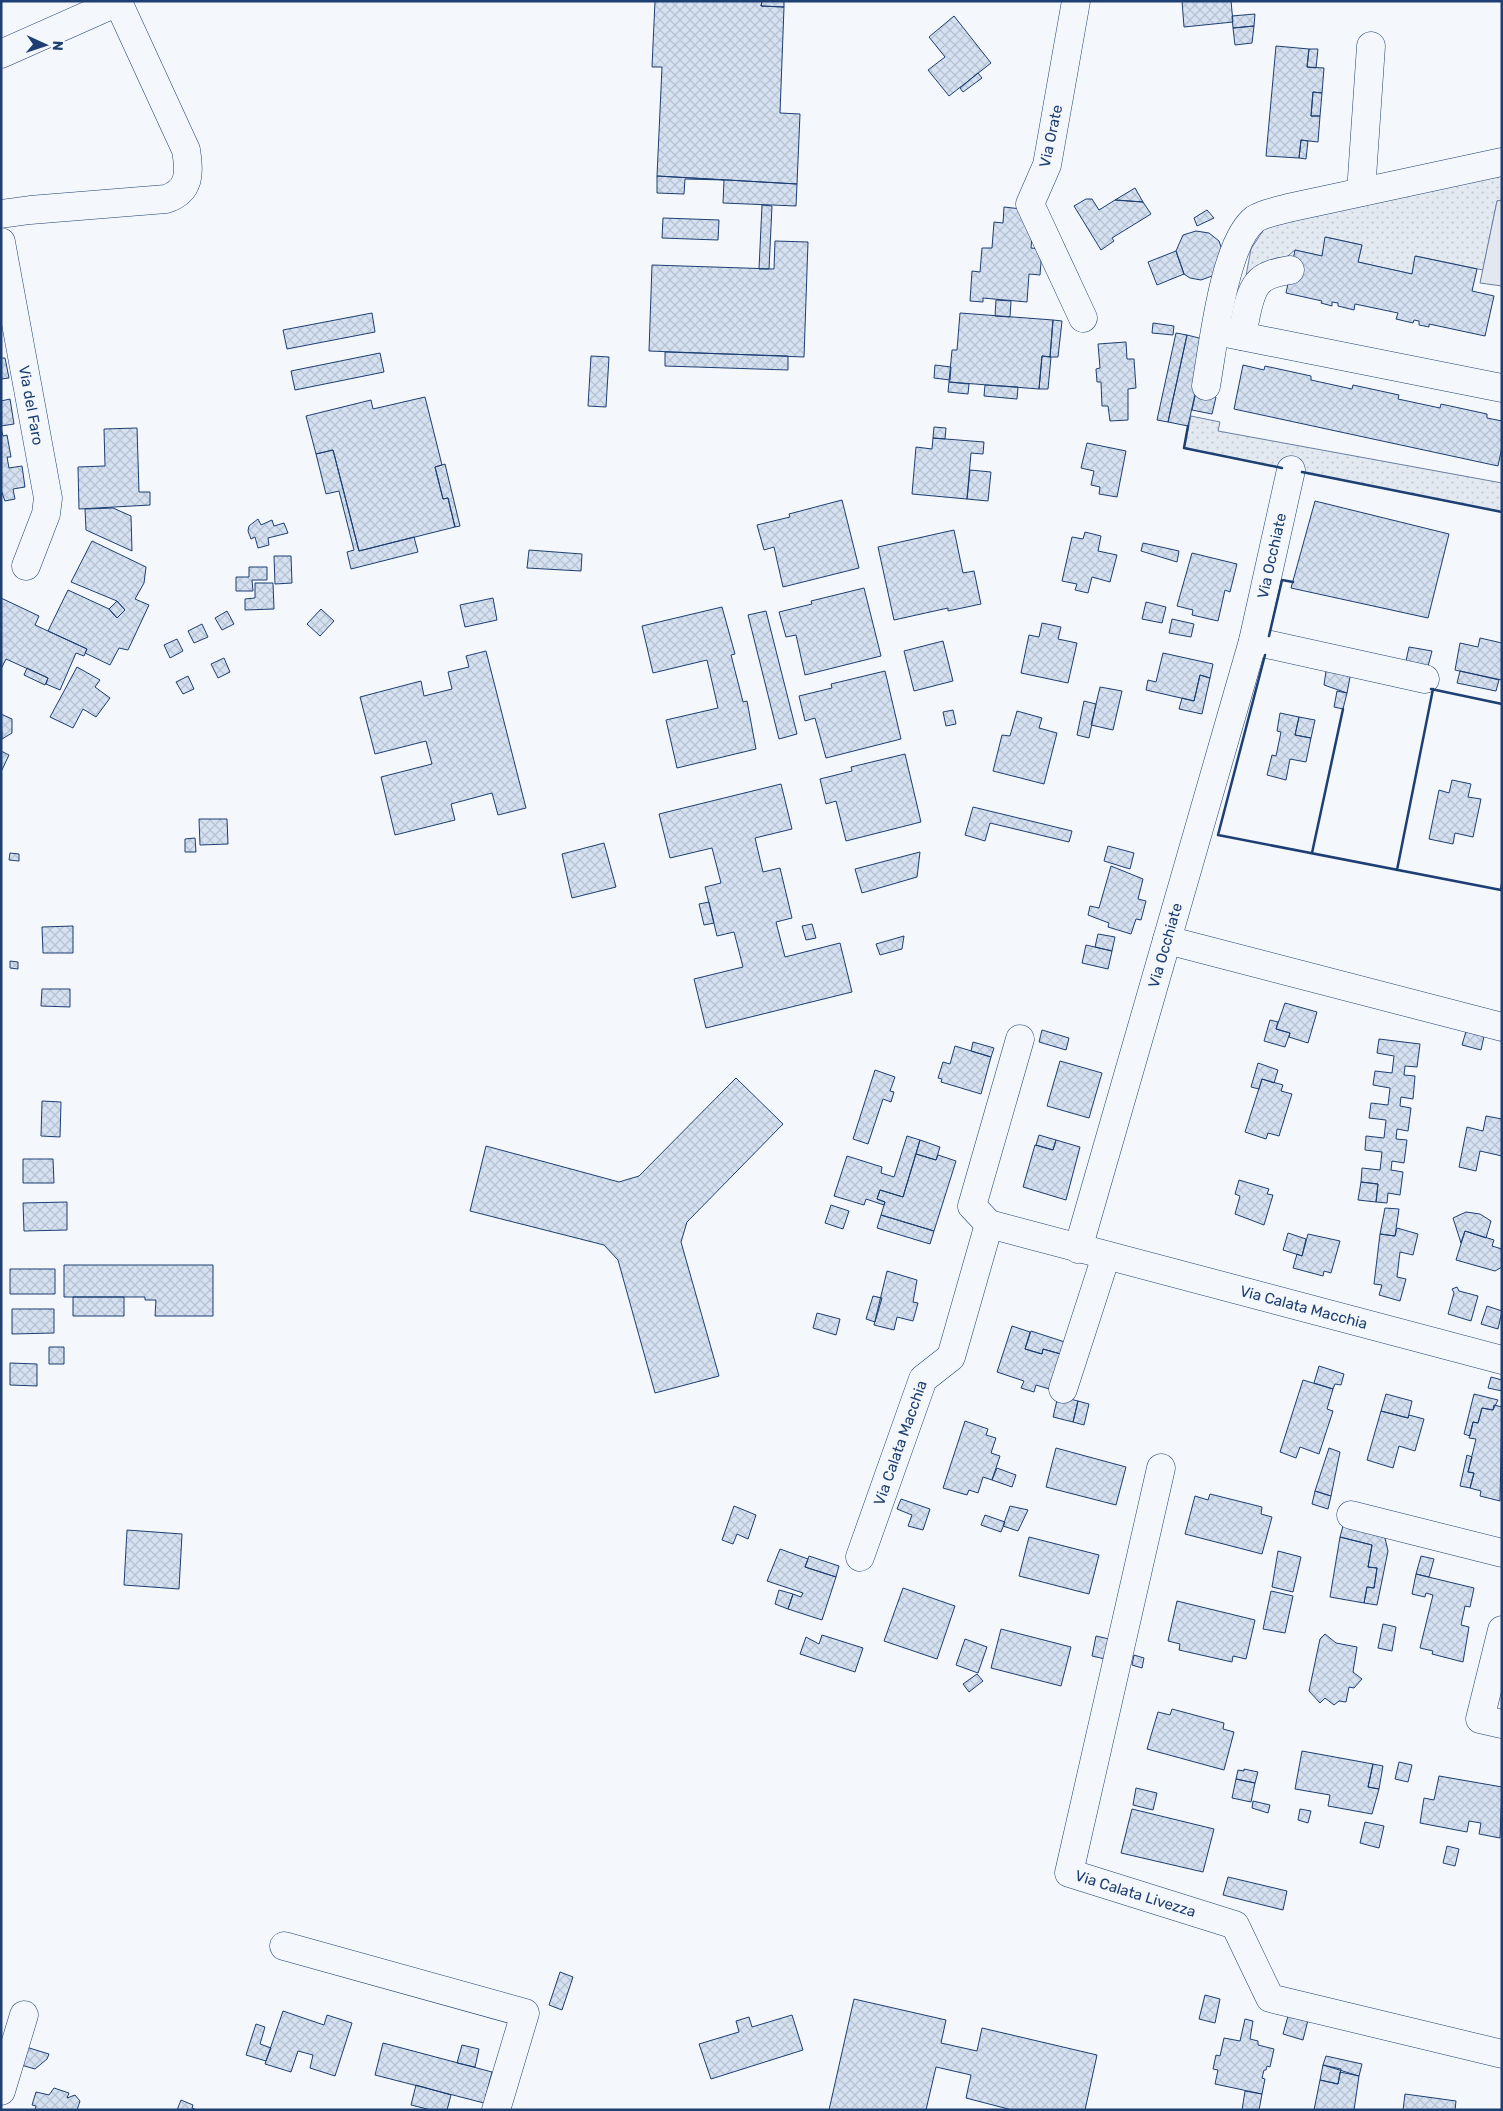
<svg xmlns="http://www.w3.org/2000/svg" width="1503" height="2111" font-family="Rubik,sans-serif">
<style>
.grass{fill:url(#grass-dots);stroke:#687fa3}
.parking{fill:#e3e8f0;stroke:#687fa3}
.building{fill:url(#building-cross-hatch);stroke:#1d3f73}
.lines{fill:none;stroke-linecap:round;stroke-linejoin:round}
.minor-casing{stroke:#1d3f73;stroke-width:29}
.minor{stroke:#f4f7fb;stroke-width:28}
.wall{stroke:#1d3f73;stroke-width:2.5}
.labels{text-anchor:middle;dominant-baseline:central;stroke-width:4;stroke-linejoin:round;paint-order:stroke}
.street-label{font-size:15px;fill:#1d3f73;stroke:#f4f7fb}
</style>
<defs>
<pattern id="grass-dots" width="8" height="8" patternUnits="userSpaceOnUse" patternTransform="scale(1.25)"><rect width="8" height="8" fill="#e3e9f0"/><path d="M2 2h.1M6 6h.1" fill="none" stroke="#c2c9d1" stroke-width="1.8" stroke-linecap="round"/></pattern>
<pattern id="building-cross-hatch" width="8" height="8" patternUnits="userSpaceOnUse" patternTransform="scale(1.25)"><rect width="8" height="8" fill="#d5e0f0"/><path d="M0 0l8 8M0 8l8-8" fill="none" stroke="#b6c1d1"/></pattern>
</defs>
<rect width="100%" height="100%" fill="#f4f7fb"/>
<path class="grass" d="M1502,169V200L1497,201L1483,270L1416,256L1412,274L1358,262L1362,245L1326,237L1322,256L1295,250L1277,265L1245,281L1251,249L1264,229L1286,221Z
M1191,416L1220,422L1218,431L1502,483V512L1184,448Z"/>
<path class="parking" d="M1502,200V286L1480,283L1497,201Z"/>
<path class="building" d="M655,1H762L761,6L784,7L780,113L800,114L797,184L657,176L662,67H652Z
M762,1H784V7L761,6Z
M1182,1H1231L1233,22L1184,27Z
M1255,14L1254,26L1233,28L1232,16Z
M954,16L991,63L949,96L928,70L945,57L929,37Z
M1254,26L1252,43L1235,45L1233,28Z
M1276,46L1309,49L1307,67L1324,68L1322,93L1313,92L1311,116H1320L1318,142L1301,140L1299,158L1266,156Z
M1309,49H1318L1316,68L1307,67Z
M978,73L982,78L963,92L960,88Z
M1313,92L1322,93L1320,116H1311Z
M1301,140L1308,141L1306,159L1299,158Z
M657,176L797,184L796,206L723,203L724,180L685,179L684,194L657,193Z
M1135,188L1143,202L1115,200Z
M1086,199H1092L1099,210L1115,200L1143,202L1151,214L1112,238L1114,241L1101,250L1074,206Z
M762,205L772,206L769,269H759Z
M1004,207L1030,210L1033,226L1031,248L1042,249L1040,275L1029,274L1027,302L983,298V302L970,301L972,271L980,272L982,248H992L994,222L1003,223Z
M1207,210L1214,218L1197,226L1194,218Z
M663,218L719,220L718,240L662,238Z
M1196,231L1209,233L1219,241L1223,253L1221,266L1212,276L1201,280L1190,278L1184,274L1176,251L1183,235Z
M1325,237L1362,245L1358,262L1412,274L1415,256L1477,269L1472,291L1494,296L1485,336L1429,324V327L1419,325V321L1414,320L1413,323L1396,319L1398,313L1355,304L1354,310L1338,306V303L1332,302V306L1321,303L1322,301L1286,293L1295,250L1322,256Z
M775,241L808,242L804,357L649,351L652,265L774,269Z
M1176,251L1184,274L1157,285L1148,262Z
M996,300L1011,301L1010,317L995,316Z
M372,313L375,332L287,349L283,330Z
M960,313L1053,320L1050,357L1042,356L1039,389L949,382L952,350H957Z
M1053,320L1062,321L1058,357H1050Z
M1153,323L1174,326L1173,335L1152,333Z
M1176,333L1187,335L1168,422L1157,420Z
M1187,335L1207,340L1188,426L1168,422Z
M1126,342L1127,359H1134L1136,388L1128,389V420L1110,421L1108,406H1102L1101,382H1097L1096,369L1100,368L1098,344Z
M665,352L788,356V370L665,366Z
M380,353L384,372L295,390L291,371Z
M591,356L609,357L606,407L588,406Z
M1042,356L1051,357L1048,389H1039Z
M1,358H5L9,378L1,379Z
M935,365L951,367L950,380L934,378Z
M1243,365L1264,370L1265,366L1311,376V380L1352,389L1353,385L1399,395L1398,399L1440,408L1441,404L1487,414V418L1502,421V447L1498,466L1234,409Z
M949,382L969,384L968,394L948,392Z
M985,385L1018,387L1017,399L984,396Z
M1196,392L1216,397L1212,414L1192,410Z
M425,397L442,465L435,467L443,499L448,498L455,527L359,551L333,450L316,454L306,416L371,400L373,409Z
M10,399L14,424L1,426V401Z
M934,427L946,428L945,439L933,438Z
M1,428L3,436L7,435L11,457H7L9,468L22,466L25,487L13,489L15,499L5,501L1,490Z
M137,428L139,492H150V505L79,509L78,467L105,466L104,429Z
M933,438L984,442L983,454L971,453L967,499L912,494L916,447L932,449Z
M1087,443L1126,451L1117,497L1099,494L1100,487L1091,485L1094,471L1081,468Z
M333,450L359,551L414,537L418,552L351,569L347,552L354,550L339,491L326,494L316,454Z
M445,464L460,526L455,527L448,498L443,499L435,467Z
M970,470L991,472L988,501L967,499Z
M842,500L859,568L783,587L774,547L764,550L757,525L790,517L789,514Z
M1315,501L1449,534L1428,618L1291,588Z
M113,508L131,516L132,551L86,530L85,509Z
M258,519L261,525L272,520L274,526L284,523L288,533L268,538L269,545L258,548L255,537L251,539L248,531L249,526Z
M954,530L963,573L974,571L981,604L948,611V608L894,620L878,547Z
M1085,532L1101,536L1098,551L1117,555L1110,582L1092,577L1088,593L1075,590L1077,584L1062,581L1072,537L1083,539Z
M92,541L146,567L144,583L135,599L149,605L128,650L119,648L110,665L85,653L87,649L48,631L68,590L109,609L117,618L125,610L117,601L71,582Z
M1143,543L1179,551L1177,562L1141,551Z
M529,550L582,554L581,571L527,568Z
M1192,553L1237,564L1230,592L1225,590L1218,621L1192,615L1193,610L1177,606Z
M274,556H291L292,583L275,584Z
M249,567H267V580H252L253,591H236V577H249Z
M255,583H273L274,609L245,610V599L255,598Z
M864,588L881,656L805,675L796,635L786,637L779,612L812,604L811,601Z
M1,598L39,616L35,625L87,649L84,656L76,653L60,690L46,684L48,678L6,659L1,669Z
M493,598L497,620L465,627L460,605Z
M117,601L125,610L117,618L109,609Z
M1146,602L1166,607L1162,623L1142,619Z
M722,607L735,654L731,655L743,702L747,701L756,749L677,768L666,720L718,708L707,660L653,673L642,626Z
M321,609L334,621L320,636L307,624Z
M227,611L234,624L222,630L215,618Z
M766,611L797,734L779,739L748,615Z
M1172,619L1194,624L1191,637L1169,633Z
M1042,623L1061,627L1058,639L1077,643L1068,683L1021,673L1029,635L1039,637Z
M202,624L208,637L194,643L188,631Z
M1480,638L1502,643V680L1455,670L1460,643L1478,647Z
M177,639L183,651L170,658L164,645Z
M943,641L953,681L914,691L904,651Z
M1409,647L1432,651L1427,670L1405,666Z
M486,651L526,808L498,815L492,793L451,804L455,820L395,835L381,777L432,764L426,741L375,754L360,697L421,681L424,696L452,689L448,672L469,667L466,656Z
M1163,653L1213,664L1210,678L1200,675L1194,701L1146,690L1148,680L1156,682Z
M224,658L230,672L218,678L211,664Z
M77,667L100,680L95,687L110,698L96,717L83,709L73,728L50,717Z
M27,668L48,678L45,685L24,675Z
M885,671L901,739L826,758L815,718L805,721L799,696L832,688L831,684Z
M1326,671L1351,672L1347,693L1324,685Z
M1460,671L1499,680L1496,691L1457,683Z
M1200,675L1210,678L1202,714L1179,709L1182,698L1194,701Z
M188,676L194,689L183,694L176,682Z
M1100,687L1122,691L1113,730L1091,725Z
M1337,691L1347,693L1343,709L1334,707Z
M1084,701L1096,704L1089,738L1077,735Z
M953,710L956,724L946,726L943,712Z
M1017,711L1042,718L1039,728L1057,733L1044,784L993,771L1002,735L1010,736Z
M1280,713L1299,717L1295,735L1311,738L1306,762L1290,759L1286,780L1267,775L1272,755L1276,756L1281,732L1277,731Z
M1,714L12,719V733L2,739Z
M1299,717L1315,720L1311,738L1295,735Z
M1,751L9,755L1,772Z
M905,754L921,822L846,841L836,801L826,804L820,779L852,771L851,767Z
M1452,780L1471,784L1468,797L1481,799L1473,837L1455,833L1453,844L1429,839L1439,790L1449,793Z
M781,784L792,829L755,838L763,872L780,868L792,918L776,922L785,957L840,943L852,992L706,1028L694,979L743,967L734,932L717,936L705,887L721,883L712,848L670,858L659,814Z
M973,807L1072,831L1069,842L990,823L985,841L965,835Z
M199,819H227L228,844L200,845Z
M195,838L196,852H185V839Z
M604,843L616,887L572,898L562,854Z
M1108,846L1134,853L1130,869L1104,861Z
M920,852L917,877L862,893L855,869Z
M10,853L19,854V861L9,860Z
M1111,866L1143,879L1138,899L1146,901L1141,920L1136,919L1131,934L1108,927L1109,923L1088,915L1090,906L1099,908Z
M709,902L714,923L704,925L699,904Z
M812,924L816,938L806,940L802,926Z
M73,926V953H43L42,927Z
M1098,934L1115,937L1112,951L1095,947Z
M904,936L902,949L880,955L876,944Z
M1086,945L1112,951L1108,969L1082,963Z
M10,961L18,962V969L10,968Z
M42,989H70V1007L41,1006Z
M1285,1003L1317,1012L1308,1043L1289,1037L1290,1033L1276,1029Z
M1270,1020L1278,1022L1276,1029L1290,1033L1285,1047L1264,1041Z
M1467,1028L1485,1032L1481,1050L1462,1045Z
M1042,1030L1069,1038L1066,1050L1039,1042Z
M1379,1039L1420,1044L1417,1067L1405,1066L1404,1075L1415,1076L1413,1099L1401,1097L1400,1106L1411,1108L1408,1131L1397,1129L1396,1139L1407,1140L1404,1163L1392,1161L1391,1170L1403,1172L1400,1195L1388,1193L1387,1203L1376,1202L1378,1184L1361,1182L1362,1168L1380,1170L1382,1152L1365,1150L1366,1136L1384,1138L1386,1120L1369,1118L1371,1103L1388,1105L1390,1088L1373,1085L1375,1071L1392,1073L1394,1056L1377,1053Z
M973,1042L994,1048L991,1057L971,1051Z
M955,1046L991,1057L981,1094L941,1082L942,1079L938,1078L943,1062L950,1064Z
M1060,1061L1102,1073L1089,1118L1047,1106Z
M1258,1063L1278,1070L1274,1083L1262,1079L1259,1089L1251,1087Z
M875,1070L895,1077L890,1091L894,1092L891,1102L883,1099L868,1144L853,1139Z
M736,1078L783,1124L687,1222L681,1242L719,1376L655,1393L618,1260L604,1245L470,1211L486,1146L619,1182L639,1176Z
M1262,1079L1283,1085L1281,1091L1292,1094L1279,1136L1268,1133L1266,1139L1245,1132Z
M42,1101L61,1102L60,1137L41,1136Z
M1486,1116L1502,1119V1156L1480,1151L1476,1171L1459,1167L1467,1127L1483,1131Z
M1039,1135L1056,1140L1053,1150L1036,1145Z
M907,1136L920,1140L903,1197L880,1190L877,1199L885,1202L884,1205L866,1199L864,1205L834,1196L847,1156L882,1167L881,1173L894,1177Z
M920,1140L940,1147L936,1160L916,1154Z
M1056,1140L1080,1147L1066,1200L1023,1187L1035,1145L1053,1150Z
M916,1154L936,1160L938,1155L956,1161L934,1231L881,1215L885,1202L877,1199L880,1190L903,1197Z
M23,1159H53L54,1183H23Z
M1239,1180L1269,1189L1267,1194L1273,1195L1264,1225L1235,1214L1240,1196L1235,1194Z
M1361,1182L1378,1184L1376,1202L1358,1200Z
M67,1202V1230L24,1231L23,1203Z
M831,1205L849,1211L843,1229L825,1223Z
M1385,1208L1399,1209L1395,1236L1380,1234Z
M1466,1212L1480,1214L1491,1221L1486,1238L1465,1231L1461,1243L1453,1218Z
M881,1215L934,1231L930,1244L877,1228Z
M1397,1228L1418,1234L1413,1255L1400,1252L1397,1277L1406,1279L1400,1301L1379,1295L1382,1285L1374,1284L1380,1234L1395,1236Z
M1465,1231L1494,1240L1492,1246L1502,1249V1267L1495,1271L1456,1260Z
M1288,1233L1306,1239L1302,1256L1283,1250Z
M1308,1234L1340,1241L1331,1273L1324,1271L1323,1276L1293,1268L1297,1254L1302,1256Z
M64,1265H213V1316H155L156,1300H145V1297H64Z
M10,1269H55V1294H10Z
M887,1271L917,1280L913,1302L918,1303L913,1321L897,1317L894,1330L874,1325Z
M1457,1287L1459,1291L1478,1296L1471,1321L1448,1314L1454,1293L1452,1289Z
M873,1296L882,1298L875,1322L866,1319Z
M73,1297H124V1316H73Z
M1487,1306L1502,1311L1498,1329L1481,1324Z
M12,1309H54V1333L12,1334Z
M817,1313L840,1319L836,1335L813,1328Z
M1012,1326L1030,1332L1025,1349L1042,1354L1043,1349L1068,1356L1056,1391L1036,1385L1034,1392L1021,1388L1024,1381L997,1372Z
M1031,1331L1071,1344L1068,1356L1043,1349L1042,1354L1025,1349Z
M49,1347H64V1364H49Z
M10,1363L37,1364V1386L10,1385Z
M1319,1366L1344,1374L1341,1385L1335,1384L1333,1389L1314,1383Z
M1491,1377L1502,1380V1391L1488,1388Z
M1303,1380L1333,1389L1327,1409L1333,1411L1319,1454L1300,1447L1296,1458L1280,1452Z
M1386,1394L1412,1401L1408,1418L1381,1411Z
M1474,1394L1498,1400L1493,1410L1482,1408L1478,1423L1473,1422L1470,1436L1464,1434Z
M1058,1396L1078,1401L1073,1422L1053,1417Z
M1078,1401L1089,1404L1084,1425L1073,1422Z
M1494,1405L1502,1407L1500,1501L1480,1496L1481,1491L1470,1488L1474,1473L1468,1472L1476,1439L1469,1438L1473,1422L1478,1423L1482,1408L1493,1410Z
M1381,1411L1408,1418L1409,1415L1424,1419L1415,1451L1399,1446L1393,1468L1367,1460Z
M965,1421L988,1429L986,1435L996,1438L991,1453L1000,1456L992,1480L983,1477L978,1493L969,1490L967,1495L943,1488Z
M1056,1448L1126,1467L1116,1505L1046,1487Z
M1329,1448L1340,1452L1331,1496L1315,1491Z
M1467,1455L1472,1457L1468,1472L1474,1473L1470,1488L1460,1486Z
M997,1468L1016,1475L1012,1487L992,1480Z
M1315,1491L1331,1496L1328,1509L1312,1504Z
M1210,1494L1262,1507L1261,1514L1272,1517L1262,1554L1185,1534L1195,1496L1208,1500Z
M901,1499L930,1509L923,1530L908,1526L912,1515L897,1509Z
M734,1506L756,1515L748,1539L737,1534L733,1544L722,1540Z
M1010,1506L1028,1510L1018,1531L1003,1526Z
M985,1515L1005,1522L1001,1532L981,1525Z
M1343,1526L1378,1533L1385,1538L1388,1551L1377,1605L1364,1603L1367,1587L1374,1588L1377,1568L1368,1567L1372,1545L1340,1537Z
M127,1530L182,1534L179,1589L124,1585Z
M1029,1537L1099,1555L1089,1594L1019,1576Z
M1340,1537L1372,1545L1368,1567L1377,1568L1374,1588L1367,1587L1364,1603L1330,1597Z
M780,1549L808,1559L805,1567L836,1577L822,1620L788,1609L793,1594L801,1597L803,1593L767,1581Z
M1278,1551L1301,1557L1293,1592L1272,1587Z
M809,1556L839,1566L836,1577L805,1567Z
M1421,1556L1434,1559L1429,1577L1416,1574Z
M1416,1574L1474,1588L1470,1607L1465,1606L1461,1625L1469,1627L1463,1662L1432,1654L1433,1651L1420,1648L1433,1595L1426,1593L1425,1597L1412,1594Z
M903,1588L955,1606L937,1659L884,1641Z
M779,1590L793,1594L788,1609L775,1604Z
M1271,1591L1293,1596L1285,1633L1263,1629Z
M1177,1601L1255,1620L1246,1659L1233,1656L1232,1662L1179,1650L1180,1644L1168,1641Z
M1383,1624L1396,1627L1392,1651L1378,1648Z
M1001,1629L1071,1647L1061,1686L991,1668Z
M1325,1634L1336,1643L1357,1647L1353,1672L1362,1679L1354,1688L1349,1687L1346,1702L1339,1701L1334,1705L1325,1698L1320,1703L1309,1691L1320,1639Z
M822,1635L863,1648L855,1672L800,1654L806,1637L819,1644Z
M1096,1636L1109,1639L1105,1659L1092,1656Z
M965,1639L987,1647L978,1673L956,1665Z
M1134,1655L1144,1658L1142,1668L1132,1665Z
M977,1674L983,1681L969,1692L963,1684Z
M1172,1709L1224,1723L1223,1729L1234,1732L1224,1770L1147,1749L1158,1712L1170,1715Z
M1302,1751L1373,1764L1368,1787L1379,1789L1372,1814L1328,1806L1330,1795L1295,1789Z
M1399,1762L1412,1765L1408,1782L1395,1779Z
M1373,1764L1383,1766L1379,1789L1368,1787Z
M1244,1769L1258,1772L1255,1783L1236,1779L1238,1770L1244,1771Z
M1439,1776L1502,1787L1500,1838L1479,1834L1481,1823L1469,1821L1467,1832L1420,1823L1424,1798L1434,1800Z
M1236,1779L1255,1783L1251,1802L1232,1798Z
M1136,1788L1157,1793L1153,1810L1133,1805Z
M1253,1801L1270,1805L1268,1813L1252,1808Z
M1132,1809L1214,1829L1203,1872L1121,1853Z
M1300,1809L1311,1811L1308,1823L1298,1820Z
M1365,1822L1384,1826L1379,1848L1360,1843Z
M1447,1846L1459,1849L1455,1866L1443,1863Z
M1228,1877L1287,1891L1283,1910L1223,1895Z
M560,1972L573,1977L562,2010L549,2005Z
M1205,1995L1220,1999L1215,2023L1199,2019Z
M854,1999L946,2020L941,2043L977,2051L982,2028L1097,2055L1085,2110H1012L966,2098L971,2075L936,2067L926,2110H829Z
M283,2011L324,2025L327,2015L352,2023L335,2076L310,2068L313,2055L298,2051L291,2072L265,2064Z
M792,2015L803,2050L711,2079L699,2044L739,2032L736,2021L749,2017L752,2027Z
M1288,2016L1308,2020L1303,2040L1283,2034Z
M1245,2019L1253,2021L1250,2039L1258,2041V2045L1274,2049L1270,2067L1267,2066L1266,2070H1264L1262,2078L1265,2079L1262,2094L1215,2084L1218,2070L1213,2069L1216,2055L1220,2056L1224,2038L1240,2041Z
M256,2024L265,2027L260,2044L271,2048L266,2061L246,2055Z
M383,2043L492,2072L484,2103L375,2075Z
M462,2045L479,2049L475,2067L457,2063Z
M26,2047L49,2054L47,2059L35,2069L21,2065Z
M1326,2056L1362,2064L1359,2076L1323,2065Z
M1323,2065L1341,2069L1338,2084L1320,2080Z
M1340,2072L1359,2076L1354,2110H1314L1320,2080L1338,2084Z
M416,2085L451,2095L447,2110H431L411,2105Z
M54,2088L69,2093L67,2098L75,2095L80,2101L77,2110H35L36,2106L32,2105L36,2092L49,2095Z
M1245,2091L1262,2094L1259,2110H1242Z
M1405,2094L1456,2101L1455,2110H1403Z
M181,2100L193,2105L192,2108L197,2110H177Z"/>
<g class="lines">
<g class="minor-casing">
<g id="minor">
<path d="M1076,1L1047,165L1030,204L1083,318"/>
<path d="M1,54L118,2L186,150C190,173 190,191 166,199L30,210L1,214"/>
<path d="M1361,192L1371,46"/>
<path id="s1" d="M1,242L48,498L46,514L26,566"/>
<path d="M1216,331L1502,388"/>
<path d="M1242,336C1245,322 1248,294 1258,283C1265,274 1280,272 1290,270"/>
<path d="M1206,386C1213,347 1224,242 1255,219C1264,213 1278,211 1288,208L1502,162"/>
<path d="M1253,641L1425,679"/>
<path d="M1167,940L1502,1027"/>
<path id="s2" d="M1020,1039L972,1206L989,1224L1502,1360"/>
<path id="s3" d="M1078,1249L1253,641L1291,470"/>
<path d="M1063,1389L1106,1256"/>
<path id="s4" d="M1161,1468L1069,1873L1235,1925L1270,1998L1502,2054"/>
<path d="M1351,1515L1502,1553"/>
<path id="s5" d="M860,1557L923,1379L951,1357L989,1224"/>
<path d="M1502,1630L1480,1719L1502,1724"/>
<path d="M284,1946L525,2013L496,2110"/>
<path d="M1,2091L24,2015"/>
</g>
</g>
<use href="#minor" class="minor"/>
<path class="wall" d="M1188,426L1184,448L1282,468
M1302,472L1502,512
M1269,636L1282,580L1293,582
M1265,655L1218,835L1501,890L1502,884
M1431,689L1502,704
M1312,853L1343,709
M1397,870L1433,689"/>
</g>
<g class="labels">
<g class="street-label">
<text transform="translate(1051 136) rotate(-78)">Via Orate</text>
<text stroke="none"><textPath href="#s1" startOffset="166">Via del Faro</textPath></text>
<text stroke="none"><textPath href="#s3" startOffset="720">Via Occhiate</textPath></text>
<text stroke="none"><textPath href="#s3" startOffset="316">Via Occhiate</textPath></text>
<text stroke="none"><textPath href="#s2" startOffset="524">Via Calata Macchia</textPath></text>
<text stroke="none"><textPath href="#s5" startOffset="121">Via Calata Macchia</textPath></text>
<text stroke="none"><textPath href="#s4" startOffset="485">Via Calata Livezza</textPath></text>
</g>
</g>
<rect width="1503" height="2111" fill="none" stroke="#1d3f73" stroke-width="5"/>
<g transform="translate(45 45) rotate(93)" stroke="#f4f7fb" stroke-width="4" paint-order="stroke">
<path d="M0-4L9 19L0 12L-9 19Z" fill="#1d3f73"/>
<text y="-8" font-size="14" font-weight="bold" text-anchor="middle" fill="#1d3f73">N</text>
</g>
</svg>
